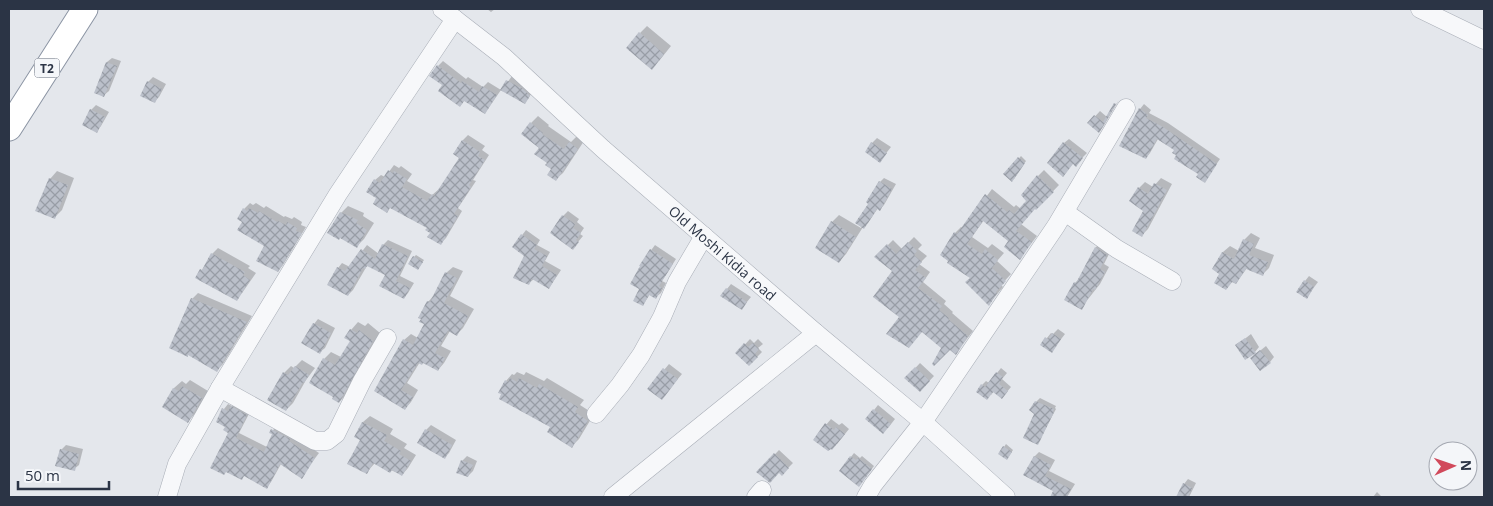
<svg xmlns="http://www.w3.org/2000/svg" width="1493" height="506" font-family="'Open Sans',sans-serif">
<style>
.shadow{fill:#0003}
.building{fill:url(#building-cross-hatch)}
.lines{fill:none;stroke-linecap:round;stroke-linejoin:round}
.minor-casing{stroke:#a9aeb7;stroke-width:19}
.highway-casing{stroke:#8b94a3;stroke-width:27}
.minor{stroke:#f7f8fa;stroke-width:18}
.highway{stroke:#fff;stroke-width:25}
.labels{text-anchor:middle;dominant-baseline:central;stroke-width:5;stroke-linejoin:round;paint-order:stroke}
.shield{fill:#f4f6f9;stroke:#676e7b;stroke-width:1}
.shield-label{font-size:12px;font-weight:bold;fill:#2b3445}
.street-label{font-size:14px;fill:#2b3445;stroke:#f4f6f9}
</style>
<defs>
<pattern id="building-cross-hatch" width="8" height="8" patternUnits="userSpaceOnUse" patternTransform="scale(1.25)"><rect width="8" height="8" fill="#bbc0ca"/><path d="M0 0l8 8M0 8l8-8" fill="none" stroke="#989da6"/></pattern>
</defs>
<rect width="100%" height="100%" fill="#e4e7ec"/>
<path class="shadow" d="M487,9H495L491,12Z
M647,26L671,46L659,61L640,33Z
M112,58L121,61L109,91L104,95L107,62Z
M443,61L466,79L468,77L483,87L488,82L501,90L485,113L465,100L460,106L444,85L438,66Z
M512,76L534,90L525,103L502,90Z
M153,77L166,84L159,97L154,102L148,82Z
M1119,100L1103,127L1099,132L1089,123L1100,111L1107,117Z
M1144,104L1151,110L1149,113L1168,123L1220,159L1205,181L1200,174L1177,154L1176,149L1158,139L1150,153L1146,158L1140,109Z
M96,105L109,112L101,126L97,131L91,110Z
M538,116L549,125L548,126L571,142L577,136L584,141L563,173L556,179L553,169L541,147L531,123Z
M468,135L485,146L482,150L489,155L473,180L476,181L458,208L462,211L446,238L440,244L428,228L378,198L375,180L381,175L385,177L394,165L399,168L401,166L412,174L407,181L432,195L438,190L439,191L461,157L462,141Z
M877,138L891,147L880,161L872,143Z
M1069,139L1087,153L1080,160L1064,143Z
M1021,156L1026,161L1014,179L1005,174Z
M1044,170L1059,185L1036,209L1035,208L1021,224L1037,236L1020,258L1010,241L984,220L972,237L988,248L992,244L1004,253L997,261L1011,274L1001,285L1003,287L989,304L972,278L955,233L961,227L963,228L992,189L1014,207L1016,205L1021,209L1028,201L1038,176Z
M57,171L74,178L62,210L54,218L50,179Z
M884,178L896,184L884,205L880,209L878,208L868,223L863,227L846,254L839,262L832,222L839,215L861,228L870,203L880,182Z
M1161,178L1172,184L1148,229L1142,235L1145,211L1139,188L1145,182L1153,187Z
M250,203L253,205L256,203L264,208L266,206L284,217L285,216L292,219L294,217L302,222L301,225L306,227L283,265L278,271L266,245L243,222L244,209Z
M348,206L364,213L363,216L374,223L364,239L357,246L341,213Z
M568,211L579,219L577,222L584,228L580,234L583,236L573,248L563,216Z
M526,230L540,240L537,245L550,252L545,261L561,270L549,288L534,279L528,284L526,255L513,247Z
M1251,233L1260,238L1255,248L1274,255L1269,268L1263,274L1247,268L1236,283L1233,281L1226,289L1221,273L1214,269L1223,252L1230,246L1239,251L1244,240Z
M914,237L922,245L918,249L927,256L919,264L930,272L923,282L946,301L944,304L953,312L952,313L973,331L956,353L950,348L943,347L922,330L901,317L894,270L876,257L893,240L902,249Z
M388,240L412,251L400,276L414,283L408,293L404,298L387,274L368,264L353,290L348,295L338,268L342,263L350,267L367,245L379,254L383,245Z
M1101,243L1111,250L1104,264L1109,267L1100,284L1081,308L1075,283L1079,279L1096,247Z
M655,245L676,259L662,281L666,283L661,293L656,297L650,294L643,305L640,265Z
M218,248L250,266L248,268L256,273L242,293L236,299L197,278L212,254Z
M416,255L424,260L420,266L414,257Z
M453,267L463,271L450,296L474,309L463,328L456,335L450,331L441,346L451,351L444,363L438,370L423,362H420L407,383L418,390L411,402L405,409L376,391L404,340L411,334L418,338L426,324L428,302L435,294L446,273Z
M1309,276L1318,282L1306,298L1305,281Z
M731,284L751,297L742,308L722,295Z
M198,293L252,316L223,364L217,370L192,299Z
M318,319L335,328L325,348L320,352L314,324Z
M358,322L365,326L368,323L380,333L346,395L339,402L324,359L331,352L341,357L352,341L351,330Z
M1058,329L1065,334L1052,351L1042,344L1051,333L1053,334Z
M1251,334L1259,347L1255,352L1242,341Z
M750,339L754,343L758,339L763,344L758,348L762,352L749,365L737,353Z
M1266,346L1274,357L1270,362L1256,354Z
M302,360L315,368L306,380L293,403L286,410L284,373L291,366L294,368Z
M920,363L934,376L920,391L906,378Z
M669,364L682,374L662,398L649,388Z
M1001,368L1007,373L1002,379L1011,387L1006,393L994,391L991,395L982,385L986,381L989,383Z
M517,372L524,375L526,372L544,381L547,378L584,400L580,405L594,414L579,439L572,446L506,381L512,374L514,375Z
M190,380L208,391L195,414L188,421L163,407L174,388L182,381L186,384Z
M1040,398L1056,406L1055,408L1056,409L1038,443L1036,413V402Z
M236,402L251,410L239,433L267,447L273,434L271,433L277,425L319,453L301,477L281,464L271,482L267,487L226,426L224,409L228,404L232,406Z
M878,405L895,419L888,428L874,410Z
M370,416L393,429L390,434L407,444L404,448L416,455L408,468L402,475L375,463L366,473L362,439L356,436L363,422Z
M831,419L839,425L842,423L849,429L837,444L814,439Z
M431,425L456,440L449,453L445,457L426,430Z
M1006,444L1013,450L1009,456L1000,453Z
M66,445L83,449L79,465L74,469L61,450Z
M779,450L793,463L782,474L779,471L758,472Z
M1039,452L1055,460L1049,471L1075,484L1067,497H1051L1054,491L1025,474L1035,456Z
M854,453L860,458L862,456L874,466L859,486L840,471Z
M467,456L477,461L473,471L468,476L462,461Z
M1188,479L1196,483L1189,497H1177L1184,484Z
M1377,492L1382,497H1372H1373Z"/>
<path class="building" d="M639,32L664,54L652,70L626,48Z
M106,62L117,66L104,97L94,93Z
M437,65L461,83L462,81L479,92L482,86L497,95L485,114L464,101L460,107L438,91L442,85L429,76Z
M506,80L523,89L530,96L525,104L500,90Z
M147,81L162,89L155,103L140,96Z
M1114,103L1116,104L1099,133L1087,123L1094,115L1103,122Z
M1139,108L1148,115L1146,118L1163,127L1217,164L1205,183L1196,177L1198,174L1174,159L1176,155L1172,153L1174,150L1157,139L1146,159L1119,146Z
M90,109L105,117L97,133L82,125Z
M530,122L543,133L542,134L564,149L569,142L578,149L556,181L547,175L551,169L545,165L547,163L534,154L539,148L521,134Z
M462,140L480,152L478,156L485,160L469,185L471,187L454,214L458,216L441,245L427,237L430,233L425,230L427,228L390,208L387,213L373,204L376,198L366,192L374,179L380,183L388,170L393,173L394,171L407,179L402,187L427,201L432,194L434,196L459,158L453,154Z
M871,142L887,153L880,163L865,152Z
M1063,142L1083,158L1076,167L1073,164L1063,177L1047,163Z
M1018,157L1025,163L1012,182L1003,174Z
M1037,175L1054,192L1036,210L1035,209L1016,231L1032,242L1020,260L1004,247L1008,241L983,221L967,244L982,254L985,249L998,260L992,268L1006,281L996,292L997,293L989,306L965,282L970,278L947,263L948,261L940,255L954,232L957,234L985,194L1007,212L1009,210L1014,214L1026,201L1021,195Z
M49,178L68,185L55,219L35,211Z
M879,181L892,189L880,211L877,209L864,229L855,223L868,204L866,202Z
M1154,183L1167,190L1142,237L1132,231L1143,211L1129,201L1138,187L1148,194Z
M243,208L247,211L249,208L258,213L259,211L277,222L278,221L286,225L287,222L297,228L296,231L302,233L278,272L256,261L264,246L237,230L242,222L237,219Z
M340,212L358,220L356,223L367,230L357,248L340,238L339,240L327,233Z
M562,215L575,224L573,228L581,233L576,240L579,242L573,250L550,233Z
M831,221L856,237L839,263L815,248Z
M521,234L537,245L534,249L547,256L542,266L557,275L549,289L532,279L529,285L513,278L524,256L512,247Z
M1243,239L1254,244L1249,255L1268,262L1263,276L1246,269L1236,284L1232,282L1226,290L1214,283L1219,274L1212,269L1222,252L1234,259Z
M908,242L917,251L914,255L922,262L915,270L926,278L918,288L942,306L939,310L949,318L948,319L968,336L956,355L950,350L934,366L932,364L941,348L922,332L909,348L886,334L899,317L873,297L892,271L874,257L887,244L896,254Z
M382,244L408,256L396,281L410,288L404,299L379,286L385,275L367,266L365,269L363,268L348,296L327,285L337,267L345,271L361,249L375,259Z
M1095,247L1107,255L1100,269L1105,272L1095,290L1093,289L1082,310L1064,300L1074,282L1076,283Z
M650,249L673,264L659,286L662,288L656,299L649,295L643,306L633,301L639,289L630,284L640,266H639Z
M211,253L245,272L243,275L250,280L237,301L195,278L200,269L202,270Z
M413,256L423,262L418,270L408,264Z
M445,272L457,278L444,303L468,316L457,336L448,331L435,353L445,358L438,371L423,363L422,365L418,363L401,390L413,397L405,410L374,391L403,339L413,345L424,324L419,322L421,319L418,318L427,301L430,302Z
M1304,280L1314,287L1307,299L1296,292Z
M726,288L747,302L742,310L720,296Z
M191,298L247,322L217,372L188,355V357L169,348Z
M313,323L331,333L320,354L301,343Z
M350,329L357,333L359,330L373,341L339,403L332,399L333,397L309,383L323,358L335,365L350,341L344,338Z
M1052,333L1061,339L1052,353L1040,345L1045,337L1048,339Z
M1245,338L1256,353L1245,360L1235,345Z
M744,343L748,347L753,343L759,349L755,354L758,357L749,366L735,353Z
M1260,350L1271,363L1260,371L1250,358Z
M295,366L309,375L304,383L303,382L286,411L267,400L283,372L288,375Z
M915,367L930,381L920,392L904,378Z
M663,368L678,379L662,400L647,389Z
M996,372L1003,377L999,384L1008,391L1002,399L993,392L987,400L976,392L981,384L985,387Z
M510,378L517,382L519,378L537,388L539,384L578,407L575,412L588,421L572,448L547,432L550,427L499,399L501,394L498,393L505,380L508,382Z
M182,386L202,398L188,423L162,407L173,388L179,391Z
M1035,401L1054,409L1053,412H1054L1038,445L1023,438L1034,414L1029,410Z
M231,406L247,415L236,438L264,452L272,434L269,433L271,429L290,439L289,441L315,458L302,479L280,464L267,489L244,476L242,480L226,472L224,475L210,468L228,433L223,430L225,427L216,422L222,408L228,411Z
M873,409L891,424L883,434L865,419Z
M362,422L387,435L384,441L401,451L399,454L411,461L402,476L392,470L390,473L373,463L367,474L347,464L360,440L354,437Z
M825,423L834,430L836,427L845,434L832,450L831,449L828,451L813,440Z
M425,429L452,445L445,459L417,443Z
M1003,446L1012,452L1007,460L998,454Z
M60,449L79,454L75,471L55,466Z
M774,453L789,468L782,476L779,473L770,483L756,472Z
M850,456L856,460L858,458L872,469L859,487L839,471Z
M1034,456L1051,465L1045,476L1071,489L1066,497H1050L1053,491L1023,475Z
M461,460L473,465L468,477L456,473Z
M1183,483L1192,488L1188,497H1176Z"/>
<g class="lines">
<g class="minor-casing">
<g id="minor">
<path id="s1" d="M442,9L504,57L603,149L816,333L923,422L1006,497"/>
<path d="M1420,9L1484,40"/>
<path d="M1065,212L1117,249L1172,281"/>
<path d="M220,388L315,441H327L336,434L362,381L387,338"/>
<path d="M596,414L620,385L641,355L662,317L677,282L704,236"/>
<path d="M167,497L177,464L220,388L338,194L455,19"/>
<path d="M613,497L816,333"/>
<path d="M756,497L762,490"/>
<path d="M866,497L873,485L923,422L1056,226L1126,108"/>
</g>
</g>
<g class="highway-casing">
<path id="highway" d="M9,128L85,9"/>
</g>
<use href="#minor" class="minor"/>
<use href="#highway" class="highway"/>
</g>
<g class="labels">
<rect class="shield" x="34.5" y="58.5" width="25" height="19" rx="4"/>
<g class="shield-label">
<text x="47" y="68">T2</text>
</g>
<g class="street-label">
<text stroke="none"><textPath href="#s1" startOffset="372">Old Moshi Kidia road</textPath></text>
</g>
</g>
<rect width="1493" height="506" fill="none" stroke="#2b3445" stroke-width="20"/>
<g transform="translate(1453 466) rotate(88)"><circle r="24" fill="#f4f6f9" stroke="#a4a8b1"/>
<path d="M0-4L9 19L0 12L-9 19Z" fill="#d1495b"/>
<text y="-8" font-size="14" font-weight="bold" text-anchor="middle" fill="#2b3445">N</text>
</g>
<path d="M18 481v8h91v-8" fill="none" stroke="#2b3445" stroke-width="2.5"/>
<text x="25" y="481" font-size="15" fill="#2b3445" stroke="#f4f6f9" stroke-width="4" paint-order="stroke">50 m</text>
</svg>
